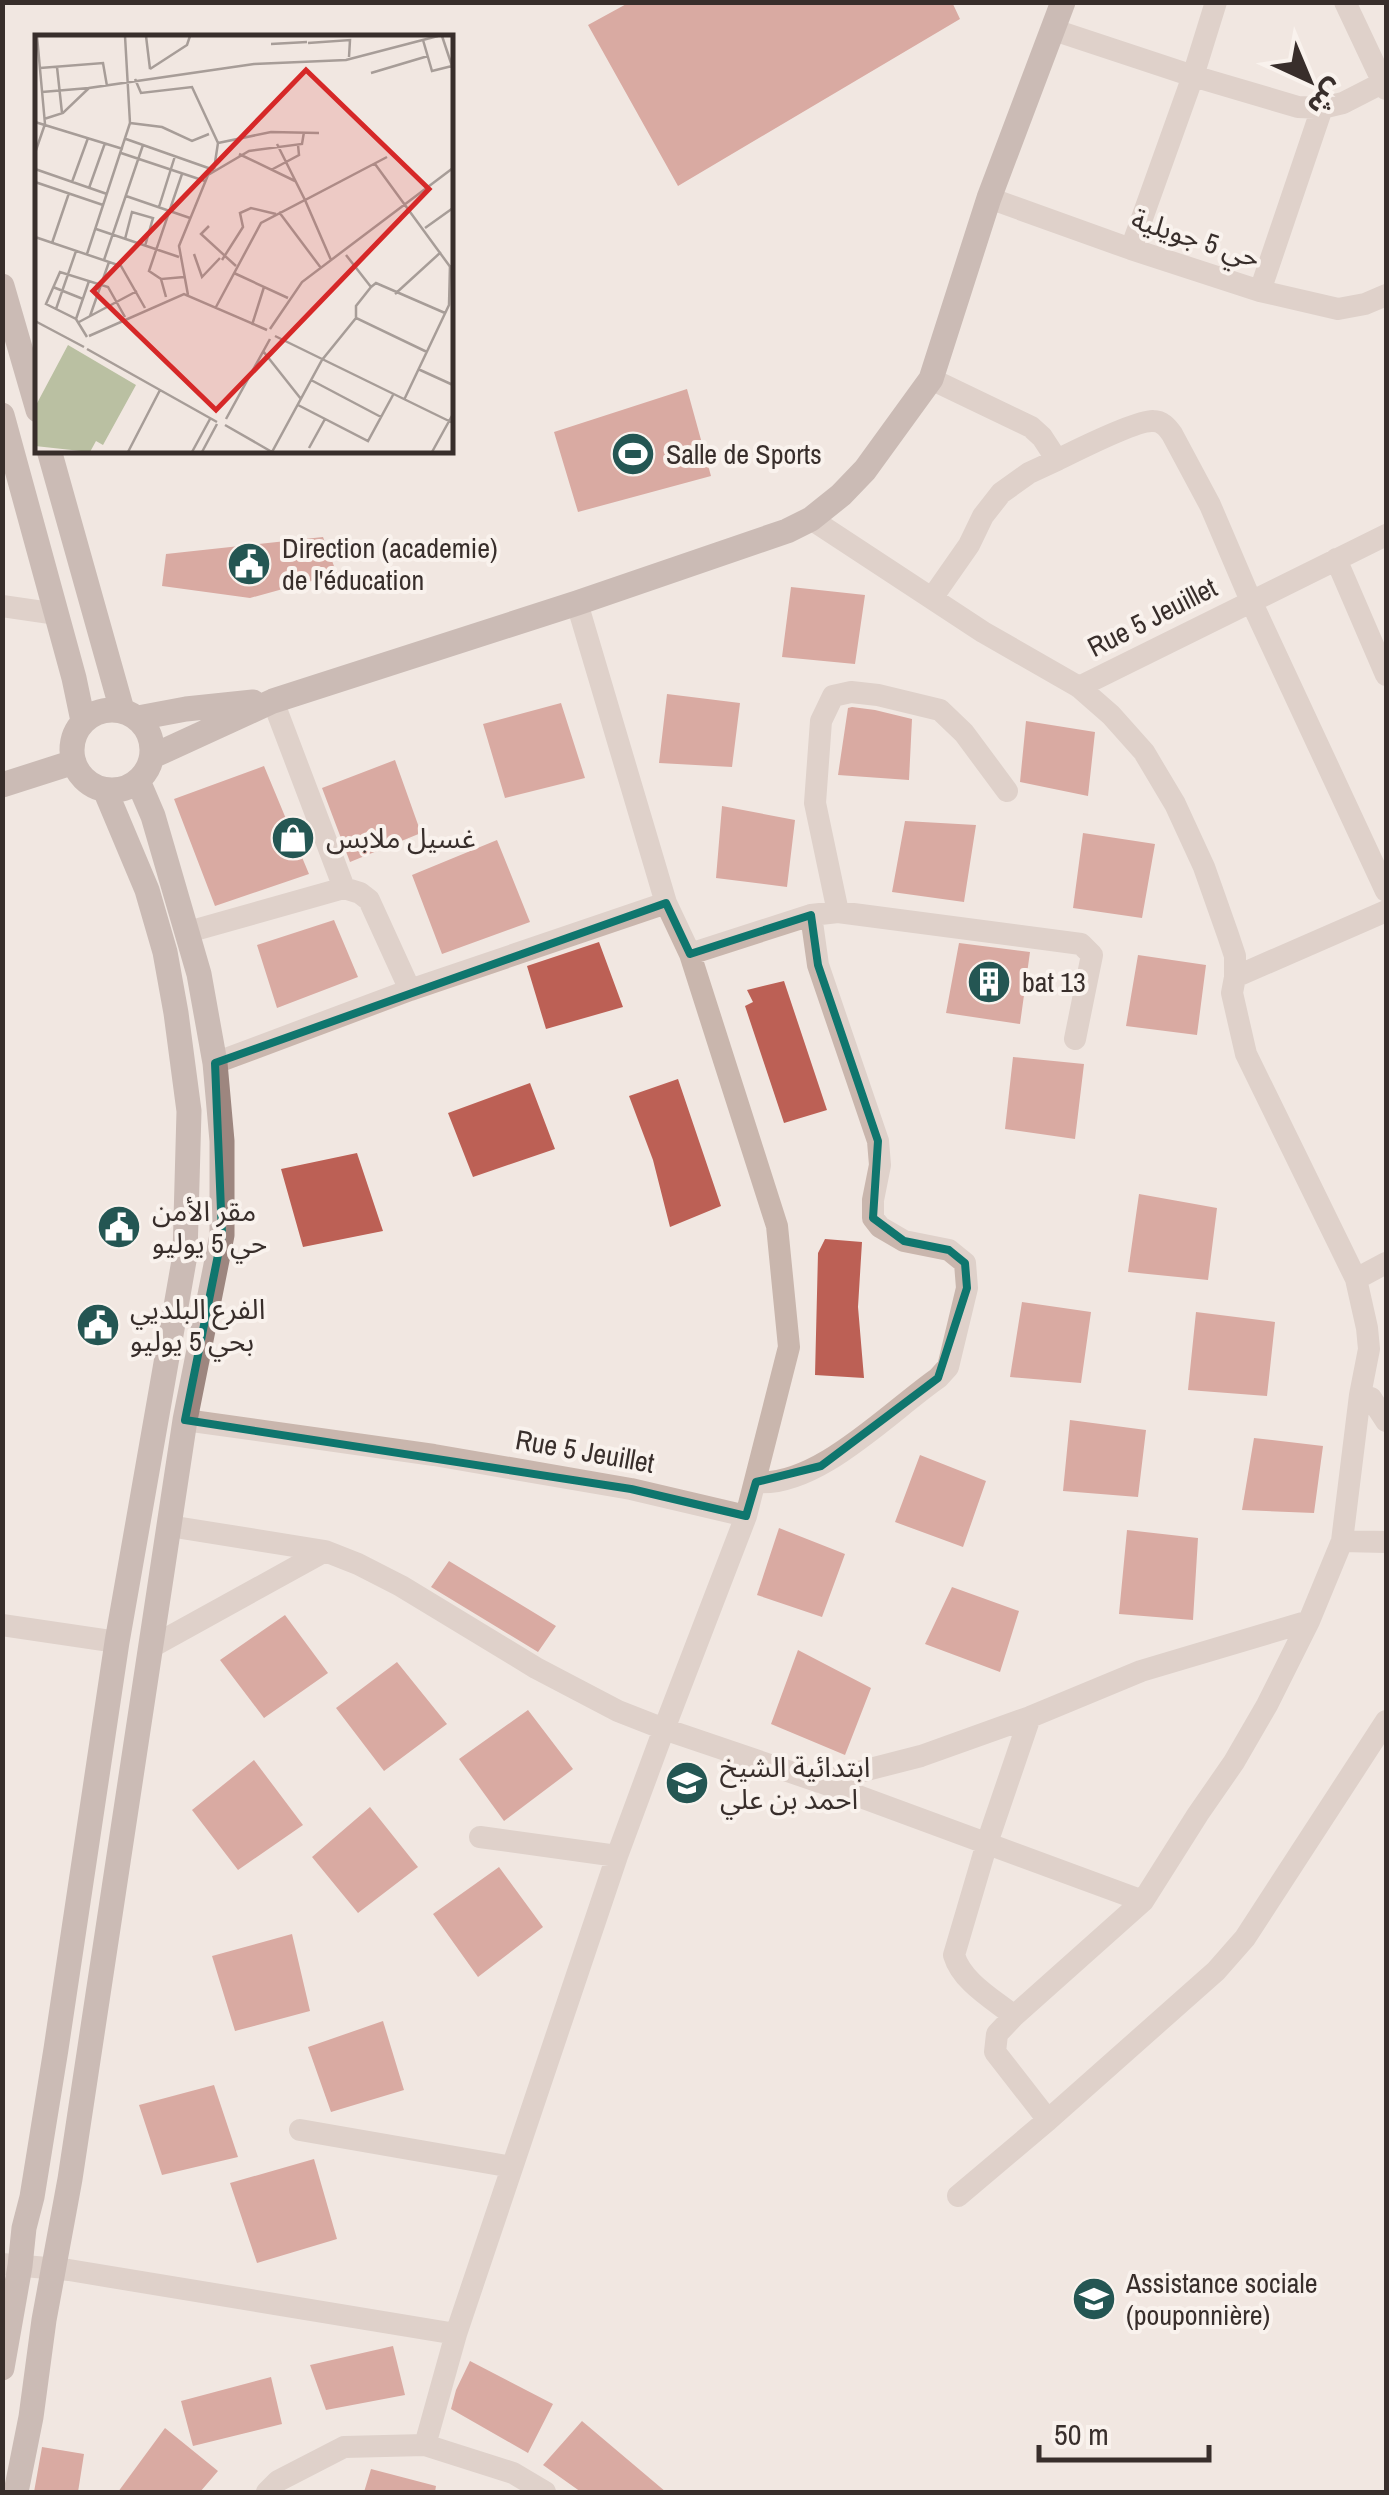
<svg xmlns="http://www.w3.org/2000/svg" width="1389" height="2495" font-family="'Archivo Narrow','Noto Sans Arabic',sans-serif">
<style>
.building{fill:#bc6055}
.lines{fill:none;stroke-linecap:round;stroke-linejoin:round}
.street{stroke:#c9b6ad;stroke-width:22}
.secondary{stroke:#9d867f;stroke-width:25}
.marked{fill:none;stroke:#0f766e;stroke-width:8;stroke-linejoin:round}
.labels{text-anchor:middle;dominant-baseline:central;stroke-width:8;stroke-linejoin:round;paint-order:stroke}
.street-label{font-size:28px;fill:#382e2b;stroke:#f9f2ed}
.poi-label{font-size:28px;fill:#382e2b;stroke:#f9f2ed;text-anchor:start}
.inset-road{fill:none;stroke:#a79d98;stroke-width:2.5}
.view{fill:#d62828;fill-opacity:0.15;stroke:#d62828;stroke-width:5}
.inset-edge{fill:none;stroke:#382e2b;stroke-width:5}
</style>
<rect width="100%" height="100%" fill="#f1e7e1"/>
<path class="building" d="M630,2H952L960,19L678,186L588,25Z
M687,389L711,476L578,512L554,432Z
M323,537L337,574L250,598L162,586L166,554Z
M791,587L865,595L855,664L782,657Z
M667,694L740,703L732,767L659,763Z
M561,703L585,778L505,798L483,724Z
M852,707L875,710L912,719L909,780L838,775L848,708Z
M1026,721L1095,732L1088,796L1020,782Z
M395,760L421,833L350,862L322,788Z
M264,766L309,874L215,906L174,799Z
M722,806L795,820L787,887L716,878Z
M905,821L976,825L964,902L892,892Z
M1083,833L1155,844L1142,918L1073,908Z
M497,840L530,922L442,954L412,875Z
M334,920L358,977L277,1008L257,945Z
M599,942L623,1007L546,1029L527,966Z
M959,943L1030,952L1020,1024L946,1013Z
M1138,955L1206,965L1197,1035L1126,1026Z
M784,981L827,1110L784,1123L745,1006L753,1002L747,990Z
M1013,1057L1084,1064L1075,1139L1005,1129Z
M678,1079L721,1206L670,1227L653,1160L629,1096Z
M530,1083L555,1149L473,1177L448,1113Z
M357,1153L383,1231L303,1247L281,1169Z
M1139,1194L1217,1208L1208,1280L1128,1272Z
M825,1239L862,1242L858,1307L864,1378L815,1375L818,1253Z
M1022,1302L1091,1312L1081,1383L1010,1377Z
M1196,1312L1275,1322L1267,1396L1188,1390Z
M1070,1420L1146,1430L1138,1497L1063,1491Z
M1254,1438L1323,1446L1314,1513L1242,1510Z
M920,1455L986,1481L963,1547L895,1522Z
M779,1528L845,1554L822,1617L757,1595Z
M1127,1530L1198,1538L1193,1620L1119,1614Z
M449,1561L556,1626L538,1652L431,1587Z
M952,1587L1019,1611L1000,1672L925,1644Z
M285,1615L328,1673L264,1718L220,1660Z
M798,1650L871,1688L845,1755L771,1724Z
M397,1662L447,1724L384,1771L336,1708Z
M528,1710L573,1769L504,1821L459,1759Z
M254,1760L303,1825L238,1870L192,1810Z
M370,1807L418,1867L358,1913L312,1857Z
M499,1867L543,1927L478,1977L433,1914Z
M292,1934L310,2011L235,2031L212,1956Z
M383,2021L404,2090L331,2112L308,2047Z
M214,2085L238,2157L162,2175L139,2105Z
M314,2159L337,2239L257,2263L230,2183Z
M393,2346L405,2395L326,2410L310,2365Z
M470,2361L553,2404L528,2453L451,2409L456,2390Z
M271,2377L282,2424L193,2446L181,2401Z
M582,2421L666,2492H581L543,2465Z
M165,2428L218,2471L200,2492H118Z
M42,2447L84,2454L78,2492H34Z
M371,2469L436,2486L435,2492H364Z"/>
<g class="lines">
<path class="street" d="M1345,2L1386,89
M1054,30L1193,76L1298,107L1322,108L1343,103L1386,81
M989,198L1131,249L1260,291L1338,309L1365,304L1386,295
M1131,249L1193,76L1216,2
M1260,291L1322,108
M931,379L1031,427L1042,437L1057,460L1029,473L1001,493L983,516L969,545L932,598
M1057,460C1075,451 1137,420 1153,421C1162,421 1167,427 1172,434L1210,505L1251,601L1386,891
M811,519L983,632L1079,687L1111,715L1144,752L1175,804L1204,867L1228,935L1235,956V977L1232,993L1246,1054L1356,1279L1367,1328L1369,1349L1360,1395L1342,1541L1309,1621L1267,1705L1234,1762L1198,1814L1143,1901L1014,2016L997,2034L995,2052L1048,2120
M1336,559L1386,675
M2,606L57,614
M1079,687L1386,535
M273,701L344,888
M344,888L360,893L369,900L410,990
M838,912L815,803L821,721L833,696L851,692L878,695L940,710L964,733L1007,791
M188,932L344,888
M690,954L811,915L838,912L1081,944L1092,955L1075,1039
M1235,977L1386,911
M215,1063L410,990L666,903
M1356,1279L1386,1263
M1371,1398L1386,1421
M185,1420L434,1455L631,1489L746,1516
M756,1482C817,1488 889,1412 938,1378L948,1367L967,1288L965,1263L949,1250L904,1241L880,1227L873,1218V1200L880,1165L878,1141L818,965L811,915
M169,1526L325,1551L358,1564L401,1586L536,1668L618,1711L664,1729L746,1516L789,1347L777,1226L690,954L666,903L577,603
M1342,1541L1386,1542
M2,1625L117,1642
M153,1646L325,1551
M820,1782L921,1756L1030,1717L1141,1671L1309,1621
M480,1837L617,1856
M1014,2016C993,1999 962,1982 954,1955L987,1843L1030,1717
M300,2130L512,2167
M958,2196L1048,2120L1216,1971L1245,1938L1386,1721
M2,2264L69,2270L456,2334
M425,2445L456,2334L617,1856L664,1729L820,1782L1143,1901
M267,2492L278,2481L344,2447L425,2445L513,2473L545,2492"/>
<path class="secondary" d="M2,286L38,410
M2,415L74,678L83,721
M49,450L122,710
M72 750a40 40 0 1 1 80 0a40 40 0 1 1-80 0Z
M138,718L186,709L253,702
M153,756L273,701L577,603L787,531L811,519L841,495L865,470L931,379L989,198L1063,2
M2,785L74,762
M2,2368L20,2266L24,2228L32,2197L56,2049L117,1642L185,1255L189,1111L176,1013L165,952L147,890L105,790
M16,2492L31,2417L44,2320L70,2179L185,1420L222,1235V1141L215,1063L199,974L153,816L138,781"/>
</g>
<path d="M0 0H1389V2495H0ZM666,903L690,954L811,915L818,965L878,1141L873,1218L904,1241L949,1250L965,1263L967,1288L938,1378L821,1466L756,1482L746,1516L631,1489L185,1420L222,1235L215,1063Z" fill="#f1e7e1" fill-opacity=".55" fill-rule="evenodd"/>
<path class="marked" d="M666,903L690,954L811,915L818,965L878,1141L873,1218L904,1241L949,1250L965,1263L967,1288L938,1378L821,1466L756,1482L746,1516L631,1489L185,1420L222,1235L215,1063Z"/>
<defs>
<g id="stadium-disc" transform="scale(2.25)"><circle r="9.5" fill="#245653" stroke="#f9f2ed"/><path d="M0-5a6.5 5 0 1 0 0 10a6.5 5 0 1 0 0-10ZM-3.5-1.8h7v3.6h-7Z" fill="#fff"/></g>
<g id="civic-disc" transform="scale(2.25)"><circle r="9.5" fill="#245653" stroke="#f9f2ed"/><path d="M-.6-6.5H3V-4.5H.6V-3L4-1V1h2V6H-6V1h2V-1L-.6-3ZM-1.2 2.5V6h2.4V2.5Z" fill="#fff"/></g>
<g id="shop-disc" transform="scale(2.25)"><circle r="9.5" fill="#245653" stroke="#f9f2ed"/><path d="M-5-2.5h2.3a2.7 3.5 0 0 1 5.4 0H5L5.5 6h-11ZM-1.5-2.5h3a1.5 2.3 0 0 0-3 0Z" fill="#fff"/></g>
<g id="building-disc" transform="scale(2.25)"><circle r="9.5" fill="#245653" stroke="#f9f2ed"/><path d="M-4-6H4V6H1V3H-1V6H-4ZM-2.5-4.3h1.7v1.8h-1.7ZM.8-4.3h1.7v1.8H.8ZM-2.5-1h1.7V.8h-1.7ZM.8-1h1.7V.8H.8Z" fill="#fff"/></g>
<g id="school-disc" transform="scale(2.25)"><circle r="9.5" fill="#245653" stroke="#f9f2ed"/><path d="M0-5L7-2L0 1L-7-2ZM-4 1L0 2.5L4 1V4Q0 6-4 4Z" fill="#fff"/></g>
</defs>
<g fill-rule="evenodd">
<use href="#stadium-disc" x="633" y="454"/>
<use href="#civic-disc" x="249" y="564"/>
<use href="#shop-disc" x="293" y="838"/>
<use href="#building-disc" x="989" y="982"/>
<use href="#civic-disc" x="119" y="1227"/>
<use href="#civic-disc" x="98" y="1325"/>
<use href="#school-disc" x="687" y="1783"/>
<use href="#school-disc" x="1094" y="2299"/>
</g>
<g class="labels">
<g class="street-label">
<text transform="translate(1196 238) rotate(18)">حي 5 جويلية</text>
<text transform="translate(1152 617) rotate(-27)">Rue 5 Jeuillet</text>
<text transform="translate(585 1451) rotate(10)">Rue 5 Jeuillet</text>
</g>
<g class="poi-label">
<text x="666" y="454">Salle de Sports</text>
<text x="282" y="548">Direction (academie)<tspan x="282" dy="32">de l'éducation</tspan></text>
<text x="326" y="838">غسيل ملابس</text>
<text x="1022" y="982">bat 13</text>
<text x="152" y="1211">مقر الأمن<tspan x="152" dy="32">حي 5 يوليو</tspan></text>
<text x="130" y="1309">الفرع البلديي<tspan x="130" dy="32">بحي 5 يوليو</tspan></text>
<text x="720" y="1767">ابتدائية الشيخ<tspan x="720" dy="32">احمد بن علي</tspan></text>
<text x="1126" y="2283">Assistance sociale<tspan x="1126" dy="32">(pouponnière)</tspan></text>
</g>
</g>
<g transform="translate(35 35)">
<rect width="418" height="418" fill="#f1e7e1"/>
<path d="M33,310L101,350L68,410L61,406L55,417L0,411V372Z" fill="#bac0a2"/>
<path class="inset-road" d="M111,1L115,34M407,1L418,34M388,5L397,36L417,31M273,8L315,5L314,22M236,9L272,7M22,32L27,78M5,33L68,28L72,51M115,34L152,10L155,1M336,38L393,21M100,44L106,58L157,52L183,108L179,134M7,57L54,53M9,84L28,78L54,53L219,29L311,25L403,1M0,87L88,114M95,88L127,92L157,106L174,99M91,104L179,135M183,108L236,97L284,98M242,109L270,165L352,122M0,118L10,89L2,1M86,118L170,146M204,119L260,146M340,129L416,233M0,134L72,159M236,135L264,120L263,110M0,147L68,170M37,147L53,103M54,153L70,108M91,161L155,183M124,172L140,121M244,177L286,233M174,191L166,199L201,231M390,193L418,173M61,194L144,222M0,202L86,231L110,273M90,204L97,177L118,183L110,211M17,208L34,158M52,219L95,88L90,1M159,219L167,242L185,223M311,220L336,252M69,225L108,110M187,225L208,192L205,178L216,173L241,179M199,238L253,263M126,244L114,236L147,139M18,252L48,264M336,252L321,271V283L392,317M336,252L341,248L410,278M360,259L406,217M153,260L144,211L173,140L214,116L267,109L269,97M131,262L126,244L149,242M181,272L226,188L270,165L296,225M21,274L41,216M55,281L74,227M41,284L54,246M0,286L49,312M44,287L102,256M217,290L229,252M235,294L267,247L418,133M54,301L149,259L232,295M240,301L418,388M52,302L41,284L11,269L25,237L73,252L90,282M52,314L182,387M228,316L266,364M383,334L418,350M276,345L346,382M369,365L414,270L415,230M263,370L333,406L358,360M191,384L235,304M190,390L237,417L287,325L321,283M274,413L290,384M93,417L125,355M157,417L175,384M167,417L182,389M397,417L418,379"/>
<path class="view" d="M271,35L394,154L181,375L58,256Z"/>
<rect width="418" height="418" class="inset-edge"/>
</g>
<rect width="1389" height="2495" fill="none" stroke="#382e2b" stroke-width="10"/>
<g transform="translate(1309 80) rotate(136)" stroke="#f9f2ed" stroke-width="8" paint-order="stroke">
<path d="M0-8L18 38L0 25L-18 38Z" fill="#382e2b"/>
<text y="-15" font-size="28" font-weight="bold" text-anchor="middle" fill="#382e2b">ش</text>
</g>
<path d="M1039 2445v15h170v-15" fill="none" stroke="#382e2b" stroke-width="5"/>
<text x="1054" y="2445" font-size="30" fill="#382e2b" stroke="#f9f2ed" stroke-width="8" paint-order="stroke">50 m</text>
</svg>
